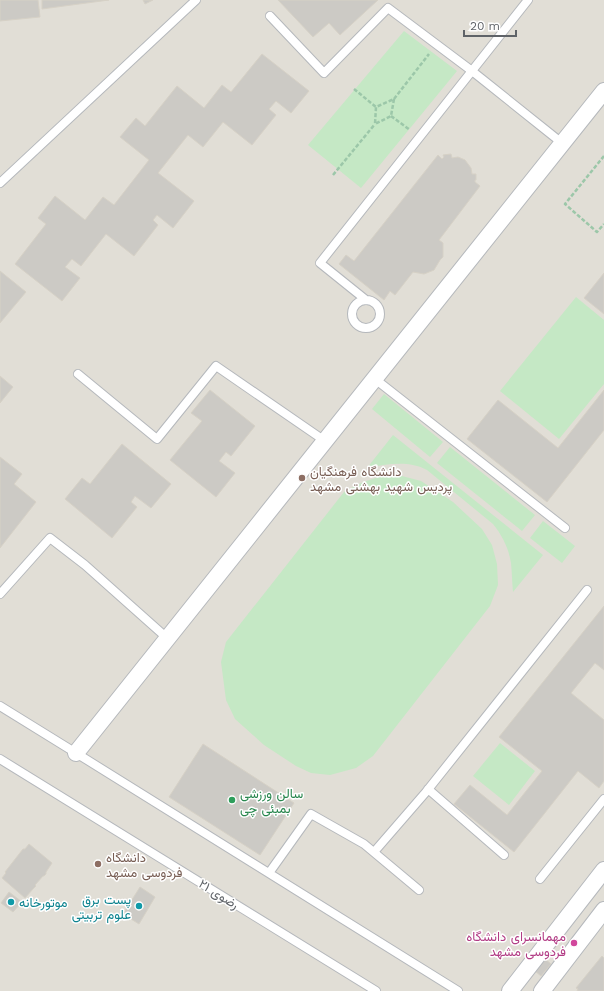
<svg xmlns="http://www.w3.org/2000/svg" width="604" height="991" font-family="'Work Sans',Vazirmatn,sans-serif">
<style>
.education{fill:#e1ded6}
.green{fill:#c5e8c5}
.building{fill:#cccac5;stroke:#d6d1c6}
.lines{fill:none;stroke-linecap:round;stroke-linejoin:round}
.service-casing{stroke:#b5b8bc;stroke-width:10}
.minor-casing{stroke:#b5b8bc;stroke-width:18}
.path{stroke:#9cc7a9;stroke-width:2.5;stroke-dasharray:4 2;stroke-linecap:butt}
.service{stroke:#fff;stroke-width:8}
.minor{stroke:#fff;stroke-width:16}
.education-dot{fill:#8d6e63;stroke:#fff;stroke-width:1.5}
.leisure-dot{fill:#2e9e5b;stroke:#fff;stroke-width:1.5}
.culture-dot{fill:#0f9aa8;stroke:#fff;stroke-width:1.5}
.hotel-dot{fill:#d1479c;stroke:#fff;stroke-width:1.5}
.labels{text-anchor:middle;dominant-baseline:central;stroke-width:3;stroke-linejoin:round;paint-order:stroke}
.education-label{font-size:13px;fill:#785e54;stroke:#fff;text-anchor:start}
.leisure-label{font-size:13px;fill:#27864d;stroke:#fff;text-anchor:start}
.street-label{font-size:13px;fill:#5f6368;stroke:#fff}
.culture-label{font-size:13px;fill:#0d838f;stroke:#fff;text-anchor:end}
.hotel-label{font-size:13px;fill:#b23c85;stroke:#fff;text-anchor:end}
</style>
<rect width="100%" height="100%" fill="#f1efe8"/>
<path class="education" d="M0,0H604V991H0Z"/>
<path class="green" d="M404,31L457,71L361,188L308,145Z
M576,297L604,320V384L559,439L500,391Z
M384,394L443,442L430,457L372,409Z
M393,435L543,555L513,592C512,582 512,573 511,563C509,549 502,535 493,524L427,470C409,460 387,464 367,468Z
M450,447L535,515L522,531L437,463Z
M382,476H402L421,481L453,502L482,529L492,545L497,564L498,585L490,606L373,756L356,768L330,775L311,773L296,766L264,745L235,719L226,700L221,662L226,642L344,492L363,482Z
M543,521L575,546L562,563L530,538Z
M500,743L535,771L509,805L473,776Z"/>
<path class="building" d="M0,0H38L40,17L0,21Z
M42,0H109L42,9Z
M143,0H153L145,4Z
M278,0H378L340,35L329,23L313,37Z
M262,54L309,91L291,113L276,101L269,109L276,115L252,145L223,122L203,147L188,135L158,173L194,201L173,228L157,215L153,220L158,225L134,256L106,234L81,266L72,259L65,267L80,278L62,301L15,264L46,224L38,218L55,196L85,220L103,197L114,205L149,160L120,137L136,118L145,126L177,86L204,108L222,85L231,92Z
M451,154L452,158L458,157L465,160L471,168L472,174H476V180H475V182L480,186L439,240L443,243V257L440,260L434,270L424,274L413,272L395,295L390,291L384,300L339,264L346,255L354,261L438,155L442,159L444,157L443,155Z
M0,271L26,292L0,323Z
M604,273V314L584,298Z
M0,376L13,387L0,403Z
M210,390L255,426L231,456L226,452L219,461L235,473L216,497L170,460L202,421L191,413Z
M604,390V430L547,502L467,439L498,400L558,448Z
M122,444L171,484L151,508L135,496L131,502L137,507L112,538L65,499L82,478L90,484Z
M0,457L22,474L14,484L36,502L0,548Z
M604,606V670L595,663L571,693L604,720V781L599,788L578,771L514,852L454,804L470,785L507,815L542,771L499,737Z
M203,744L294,803L260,855L169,797Z
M29,844L52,863L46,872V874L44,876H43L35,885L36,886L33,889L25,898L2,878L6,873L5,872L23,849H25Z
M140,887L155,897L139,924L123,914Z
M9,892L22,902L13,912L1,903Z
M602,956L604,958V991H577L578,989L576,988Z
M544,958L551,964L541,976L535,971Z"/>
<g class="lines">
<g class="service-casing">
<path id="service" d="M270,16L324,73L388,8L472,71L562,143
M0,183L196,0
M366,300L320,263L528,0
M352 314a14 14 0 1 1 28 0a14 14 0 1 1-28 0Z
M78,374L157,439L216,366L325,441
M375,379L565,528
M0,594L50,538L85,565L167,638
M0,706L76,753L458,991
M0,759L376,991
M428,789L504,855
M374,852L426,792L587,590
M269,873L311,814L364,844L419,890
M540,879L604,799"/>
</g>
<g class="minor-casing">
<path id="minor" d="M76,753L604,91
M510,991L604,870
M542,991L604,910"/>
</g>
<path class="path" d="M354,89L376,107
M394,99L391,116L375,124L376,107Z
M394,99L429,54
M391,116L410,130
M604,156L565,204L597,232L604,224
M333,175L375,124"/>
<use href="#service" class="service"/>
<use href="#minor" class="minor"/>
</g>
<g class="education-dot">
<circle cx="302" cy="478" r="4"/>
<circle cx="98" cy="864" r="4"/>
</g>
<circle class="leisure-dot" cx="232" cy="800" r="4"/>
<g class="culture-dot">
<circle cx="11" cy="902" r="4"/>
<circle cx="139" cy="906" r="4"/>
</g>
<circle class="hotel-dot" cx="574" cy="943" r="4"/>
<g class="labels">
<g class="education-label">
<text x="310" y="471">دانشگاه فرهنگیان<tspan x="310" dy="15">پردیس شهید بهشتی مشهد</tspan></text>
<text x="106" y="857">دانشگاه<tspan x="106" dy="15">فردوسی مشهد</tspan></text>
</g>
<g class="leisure-label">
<text x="240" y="793">سالن ورزشی<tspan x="240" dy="15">بمبئی چی</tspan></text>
</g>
<g class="street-label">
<text transform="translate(219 894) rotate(32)">رضوی ۲۱</text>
</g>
<g class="culture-label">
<text x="131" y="899">پست برق<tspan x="131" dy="15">علوم تربیتی</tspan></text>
<text x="19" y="902" text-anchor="start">موتورخانه</text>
</g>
<g class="hotel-label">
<text x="566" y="936">مهمانسرای دانشگاه<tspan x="566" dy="15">فردوسی مشهد</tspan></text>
</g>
</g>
<path d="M464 30v6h52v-6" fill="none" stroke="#5f6368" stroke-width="2"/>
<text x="470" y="30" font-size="12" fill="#5f6368" stroke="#ffffff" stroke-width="3" paint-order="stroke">20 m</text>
</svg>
